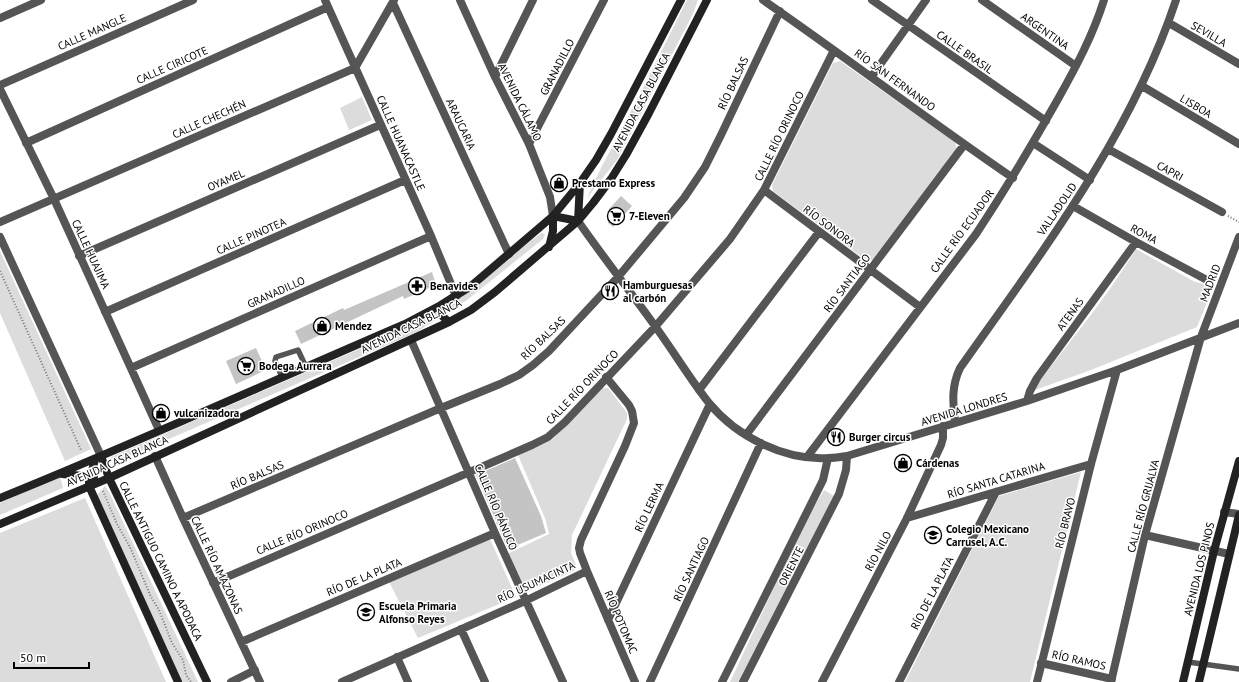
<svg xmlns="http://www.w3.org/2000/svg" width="1239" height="682" font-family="'PT Sans',sans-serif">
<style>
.green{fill:#dcdcdc}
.building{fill:#c4c4c4}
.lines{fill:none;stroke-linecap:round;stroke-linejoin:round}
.path{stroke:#777;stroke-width:2;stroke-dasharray:1 2;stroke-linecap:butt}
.lane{stroke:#555;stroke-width:5.5}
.street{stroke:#555;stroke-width:8}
.secondary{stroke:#222;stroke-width:8}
.labels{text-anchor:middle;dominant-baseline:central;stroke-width:3;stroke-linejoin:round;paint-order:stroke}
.street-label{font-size:11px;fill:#000;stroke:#fff}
.poi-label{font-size:11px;font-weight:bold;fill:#000;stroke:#fff;text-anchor:start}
</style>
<rect width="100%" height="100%" fill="#fff"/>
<path class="green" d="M687,0H698L693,14L617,160L587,198L601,168L643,88Z
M840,61L955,142L957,150L873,260L867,261L773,191L772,185L833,63Z
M362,97L372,120L349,130L340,108Z
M541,233L545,234L543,239L467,300L415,333L113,463L111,457L417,324L460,296Z
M1136,249L1195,282L1205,284L1210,295L1197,327L1091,370L1032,391C1067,345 1106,299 1136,249Z
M0,251L91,449L65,461L0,313Z
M602,388H608L627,413V419L572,535L571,553L576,565L574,571L524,593L507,554L549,534L545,518L518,455L553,439Z
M1081,472L1030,682H905L999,496Z
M60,476L63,488L0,515V503Z
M105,486L109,492L198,682H178L96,496Z
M824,490L836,497L741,682H730L804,523Z
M85,498L166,682H0V533Z
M490,539L516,597L418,638L389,582Z"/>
<path class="building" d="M621,196L632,206L613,227L608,223L609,209Z
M432,272L436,285L404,299L403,296L301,344L295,331L343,308L344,310Z
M256,348L266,370L236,384L226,361Z
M515,458L541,516L546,533L508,549L476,475Z"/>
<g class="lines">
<path class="path" d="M1228,216L1239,222
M0,271L81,450
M103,491L117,524L130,547L151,597L159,610L172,643L183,660L186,675L191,682"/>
<path class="lane" d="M282,377L275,361L276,357L298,350L306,367
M1188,662L1239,669"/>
<path class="street" d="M325,0L431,236L456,296
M460,0L495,77L529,144L550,197L553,216
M763,0C847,58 928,120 1013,178
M872,0L1046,121
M982,0L1076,66
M393,3L509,254
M0,18L41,0
M1169,23L1239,64
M872,76L926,0
M495,77L533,0
M0,85L193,0
M1142,86L1239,144
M0,89L54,199L159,430
M26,143L328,7
M1033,143L1090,180
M529,144L604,0
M1108,149L1222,212
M764,190L920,307
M1073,206L1136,242L1205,279
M578,221C603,257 630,291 655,326C674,352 690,379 709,403C737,437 785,461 829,458C835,458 841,457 847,456L1027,401L1117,370L1239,323
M0,222L355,68L394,0
M0,237L101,456
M79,256L380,125
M105,312L405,180
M411,340L495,533L563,682
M131,368L431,236
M606,377L629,405L632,411L634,423L625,446L581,540L579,548L580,553L587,571L635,682
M699,390L819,232
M1027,401L1030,391L1037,378L1136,242
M955,422C953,403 951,387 960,368C1042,252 1131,136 1176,0
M746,435L964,145
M155,456L183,518L260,682
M807,457L976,234C1005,190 1032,145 1058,99C1076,67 1093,35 1104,0
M1224,512L1239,514
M183,518L441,408L500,384L519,375L533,365L549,351L618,277L684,198L705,167L721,135L780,11
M907,518L1091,464
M1145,535L1229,554
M213,583L532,445L548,437L565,422L655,327L730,239L764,190L834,50
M608,620L710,404
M461,629L485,682
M241,642L495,533
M397,657L408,682
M1041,663L1112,679
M231,682L255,670
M342,682L525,601L587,571
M650,682L761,443
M722,682L823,480L828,458
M743,682L839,494L846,470L847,456
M822,682L907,518L941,445L943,438V426
M899,682L996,492
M1037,682L1091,464L1117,370
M1111,682L1145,535L1201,337L1239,237"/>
<path class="secondary" d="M578,221L580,183
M549,247L553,231V216L578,221
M441,305V315L449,322
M101,456L109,478L207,682
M95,460L89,481V486L178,682
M62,474L94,477
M0,498C136,443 270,382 405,324L441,305L471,286L553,216L580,183L596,160L611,134L681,0
M0,524L109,478L449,322L471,310L495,292L578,221L593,203L611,179L626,155L649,113L707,0
M1183,682L1214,551L1239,461
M1199,682L1239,515"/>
</g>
<defs>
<g id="shop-ring" transform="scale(0.9)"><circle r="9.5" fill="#fff" stroke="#000" stroke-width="1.5"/><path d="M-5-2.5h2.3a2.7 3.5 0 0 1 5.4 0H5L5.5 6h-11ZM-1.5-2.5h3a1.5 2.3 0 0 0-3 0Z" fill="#000"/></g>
<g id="supermarket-ring" transform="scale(0.9)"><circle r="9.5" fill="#fff" stroke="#000" stroke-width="1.5"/><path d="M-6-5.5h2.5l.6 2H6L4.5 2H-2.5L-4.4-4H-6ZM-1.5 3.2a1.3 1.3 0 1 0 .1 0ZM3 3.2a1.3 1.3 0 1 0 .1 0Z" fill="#000"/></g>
<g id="pharmacy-ring" transform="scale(0.9)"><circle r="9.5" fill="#fff" stroke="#000" stroke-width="1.5"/><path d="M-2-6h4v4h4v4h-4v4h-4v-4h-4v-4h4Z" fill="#000"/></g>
<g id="restaurant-ring" transform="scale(0.9)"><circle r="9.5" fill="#fff" stroke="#000" stroke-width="1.5"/><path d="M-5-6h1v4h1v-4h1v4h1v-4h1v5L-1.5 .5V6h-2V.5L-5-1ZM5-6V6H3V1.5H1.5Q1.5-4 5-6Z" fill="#000"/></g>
<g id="school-ring" transform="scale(0.9)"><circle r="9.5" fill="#fff" stroke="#000" stroke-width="1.5"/><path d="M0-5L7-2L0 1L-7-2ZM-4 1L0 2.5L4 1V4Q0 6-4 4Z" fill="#000"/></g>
</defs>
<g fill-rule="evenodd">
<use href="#shop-ring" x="559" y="183"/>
<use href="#supermarket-ring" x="616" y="216"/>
<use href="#pharmacy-ring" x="417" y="286"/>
<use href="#restaurant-ring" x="610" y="291"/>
<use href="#shop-ring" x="322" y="326"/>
<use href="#supermarket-ring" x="246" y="366"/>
<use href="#shop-ring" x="161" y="413"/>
<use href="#restaurant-ring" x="836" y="437"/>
<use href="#shop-ring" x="903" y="463"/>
<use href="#school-ring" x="933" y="535"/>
<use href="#school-ring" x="366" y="612"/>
</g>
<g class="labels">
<g class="street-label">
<text transform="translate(1045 31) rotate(35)">ARGENTINA</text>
<text transform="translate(92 32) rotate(-24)">CALLE MANGLE</text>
<text transform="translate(1209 34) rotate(30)">SEVILLA</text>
<text transform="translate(965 52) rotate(35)">CALLE BRASIL</text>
<text transform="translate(172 65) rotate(-24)">CALLE CIRICOTE</text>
<text transform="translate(557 67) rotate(-63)">GRANADILLO</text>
<text transform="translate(895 80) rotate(36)">RÍO SAN FERNANDO</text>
<text transform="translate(733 83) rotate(-65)">RÍO BALSAS</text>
<text transform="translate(520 102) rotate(64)">AVENIDA CÁLAMO</text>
<text transform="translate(641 102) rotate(-62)">AVENIDA CASA BLANCA</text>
<text transform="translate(1196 106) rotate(31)">LISBOA</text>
<text transform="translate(209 119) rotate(-24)">CALLE CHECHÉN</text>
<text transform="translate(461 124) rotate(65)">ARAUCARIA</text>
<text transform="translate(779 136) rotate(-64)">CALLE RÍO ORINOCO</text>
<text transform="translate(401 143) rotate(66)">CALLE HUANACASTLE</text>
<text transform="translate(1170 171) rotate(29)">CAPRI</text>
<text transform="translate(226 180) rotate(-23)">OYAMEL</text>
<text transform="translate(1057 209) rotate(-56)">VALLADOLID</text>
<text transform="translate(829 226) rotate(37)">RÍO SONORA</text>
<text transform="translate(962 231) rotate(-54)">CALLE RÍO ECUADOR</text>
<text transform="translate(1144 234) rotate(29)">ROMA</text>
<text transform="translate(251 236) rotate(-24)">CALLE PINOTEA</text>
<text transform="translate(91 254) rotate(65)">CALLE HUAJIMA</text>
<text transform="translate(847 283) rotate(-53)">RÍO SANTIAGO</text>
<text transform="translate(1210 283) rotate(-69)">MADRID</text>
<text transform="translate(276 292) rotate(-24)">GRANADILLO</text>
<text transform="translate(1070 314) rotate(-54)">ATENAS</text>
<text transform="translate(411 326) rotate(-26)">AVENIDA CASA BLANCA</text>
<text transform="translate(543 338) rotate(-44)">RÍO BALSAS</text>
<text transform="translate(582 387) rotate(-46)">CALLE RÍO ORINOCO</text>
<text transform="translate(964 409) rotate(-17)">AVENIDA LONDRES</text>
<text transform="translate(117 461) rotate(-24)">AVENIDA CASA BLANCA</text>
<text transform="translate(257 475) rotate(-23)">RÍO BALSAS</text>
<text transform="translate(996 480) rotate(-17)">RÍO SANTA CATARINA</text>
<text transform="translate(1143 506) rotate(-75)">CALLE RÍO GRIJALVA</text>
<text transform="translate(496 507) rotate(67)">CALLE RÍO PÁNUCO</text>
<text transform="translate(649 507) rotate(-65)">RÍO LERMA</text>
<text transform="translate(1065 523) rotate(-76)">RÍO BRAVO</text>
<text transform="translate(302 532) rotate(-23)">CALLE RÍO ORINOCO</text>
<text transform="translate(878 551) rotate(-62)">RÍO NILO</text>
<text transform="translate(161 561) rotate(64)">CALLE ANTIGUO CAMINO A APODACA</text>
<text transform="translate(217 565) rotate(65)">CALLE RÍO AMAZONAS</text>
<text transform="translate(791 566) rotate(-63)">ORIENTE</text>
<text transform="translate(691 569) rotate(-65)">RÍO SANTIAGO</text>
<text transform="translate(1199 569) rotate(-76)">AVENIDA LOS PINOS</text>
<text transform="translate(364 577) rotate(-23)">RÍO DE LA PLATA</text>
<text transform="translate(536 582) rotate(-25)">RÍO USUMACINTA</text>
<text transform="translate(932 593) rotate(-63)">RÍO DE LA PLATA</text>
<text transform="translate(621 622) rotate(67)">RÍO POTOMAC</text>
<text transform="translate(1079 660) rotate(13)">RÍO RAMOS</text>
</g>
<g class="poi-label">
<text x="572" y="183">Prestamo Express</text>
<text x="629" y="216">7-Eleven</text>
<text x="623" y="285">Hamburguesas<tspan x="623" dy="13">al carbón</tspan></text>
<text x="430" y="286">Benavides</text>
<text x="335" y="326">Mendez</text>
<text x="259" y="366">Bodega Aurrera</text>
<text x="174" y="413">vulcanizadora</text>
<text x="849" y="437">Burger circus</text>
<text x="916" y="463">Cárdenas</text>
<text x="946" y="529">Colegio Mexicano<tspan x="946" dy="13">Carrusel, A.C.</tspan></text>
<text x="379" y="606">Escuela Primaria<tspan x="379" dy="13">Alfonso Reyes</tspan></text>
</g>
</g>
<path d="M14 662v6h75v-6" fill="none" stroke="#000000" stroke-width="2"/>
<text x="20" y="662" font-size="12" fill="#000000" stroke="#ffffff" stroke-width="3" paint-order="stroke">50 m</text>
</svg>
